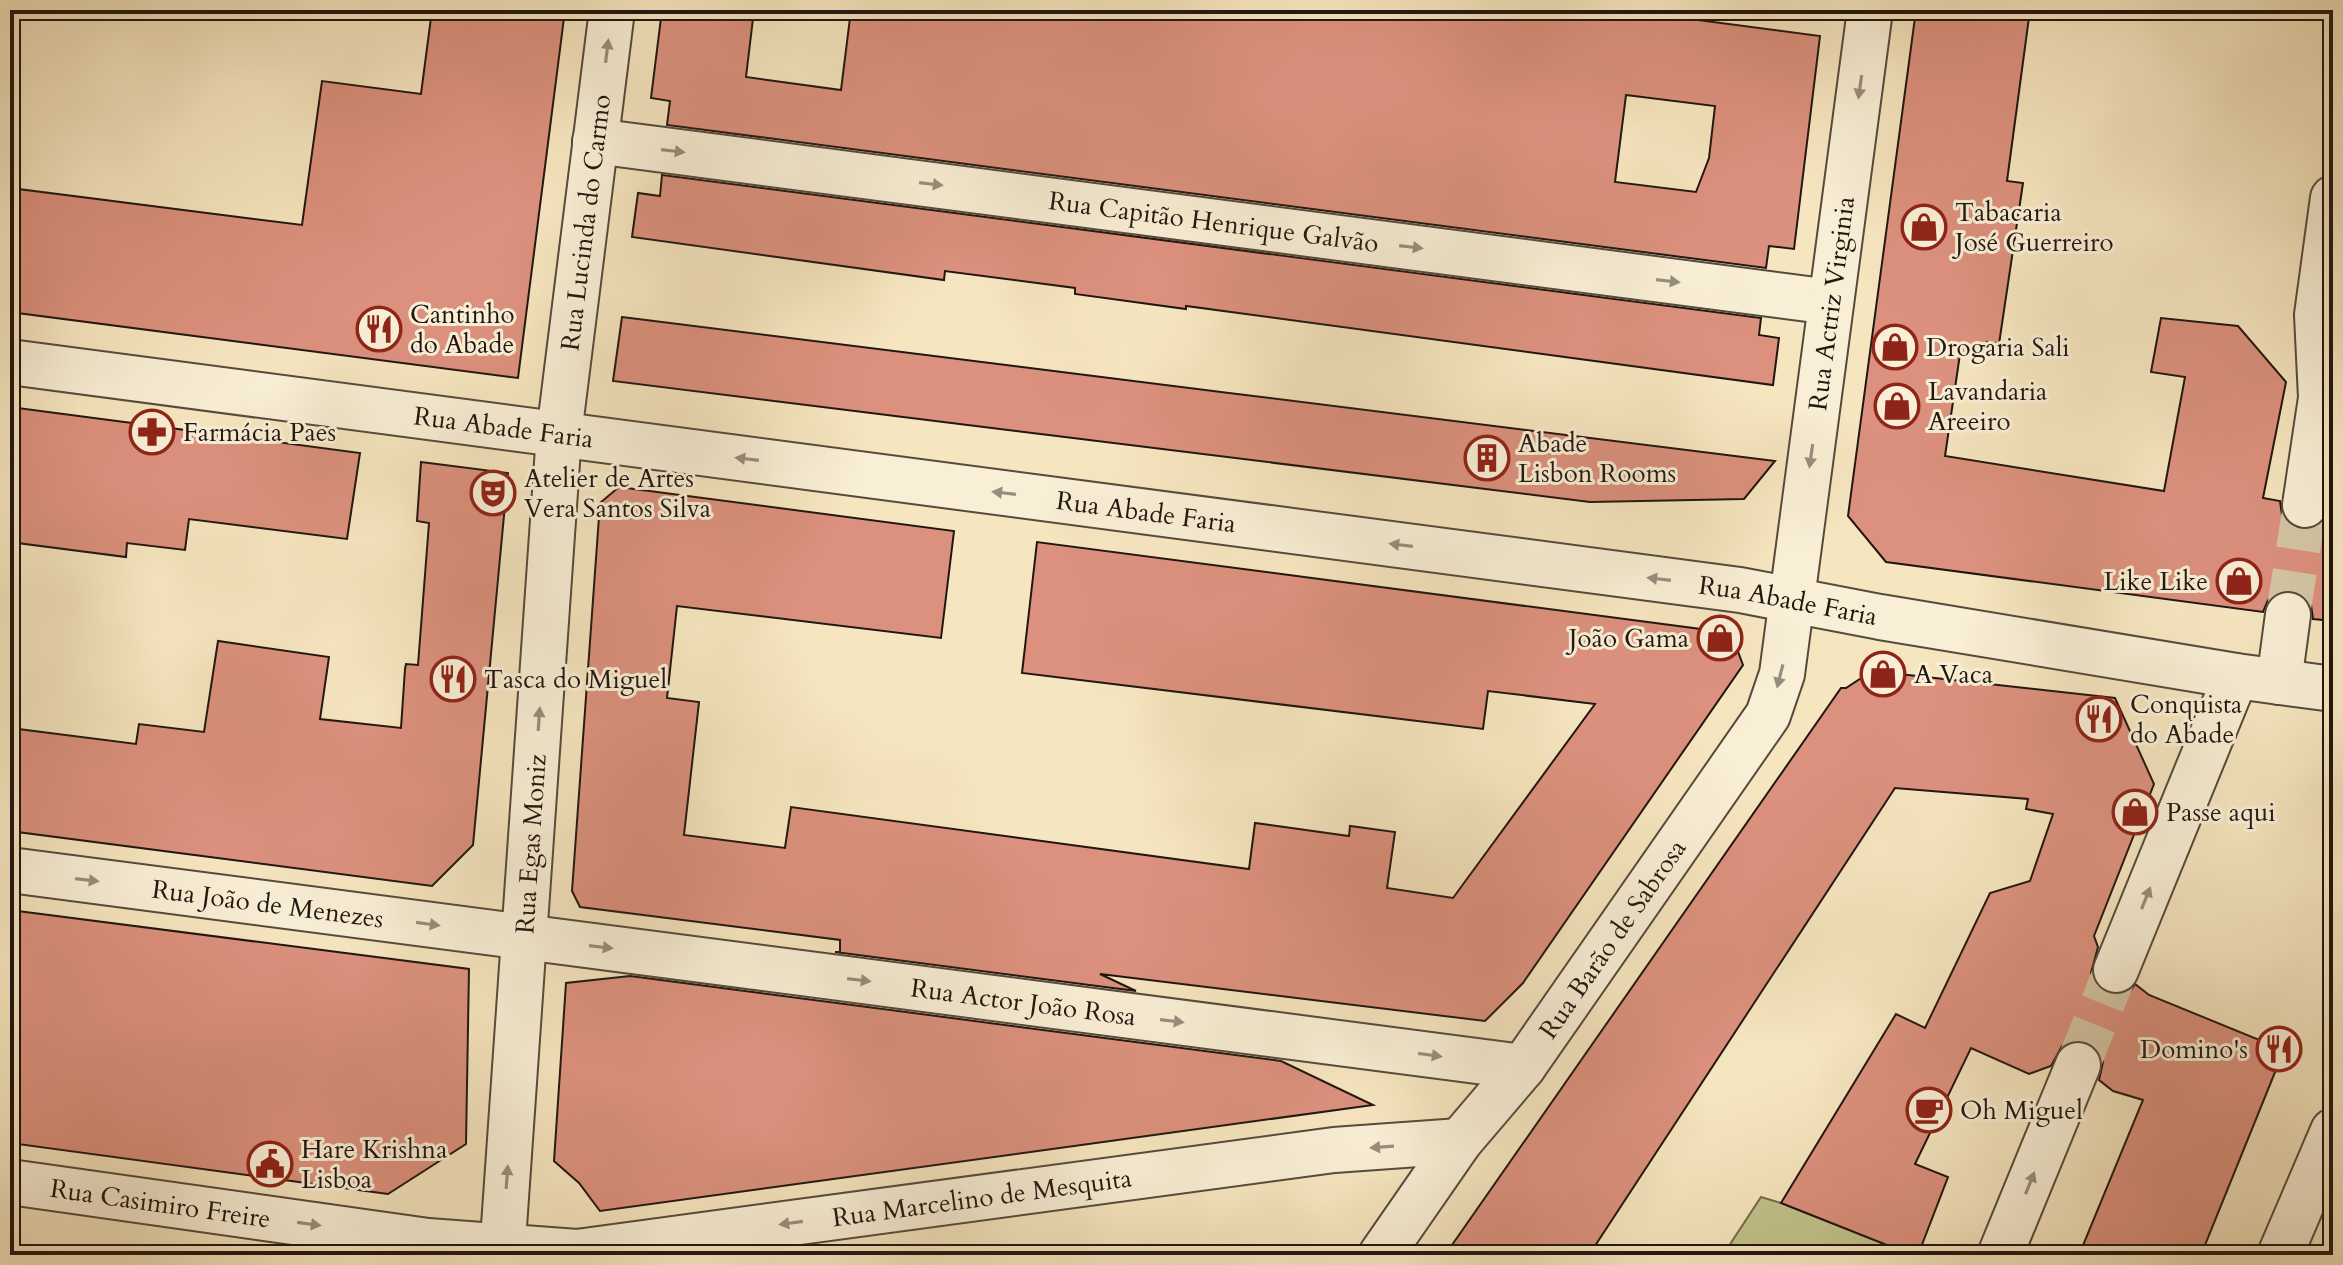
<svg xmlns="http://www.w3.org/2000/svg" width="2343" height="1265" font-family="Cardo,serif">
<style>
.green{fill:#c3c38d;stroke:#726c4e;stroke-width:2}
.building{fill:#dc917e;stroke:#211610;stroke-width:2;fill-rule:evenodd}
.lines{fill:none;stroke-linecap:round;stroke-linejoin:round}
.minor-tunnel{stroke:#d6c7a6;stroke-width:44;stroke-dasharray:44 22;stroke-linecap:butt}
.minor-casing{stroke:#564a3c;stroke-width:48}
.minor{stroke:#f9efd6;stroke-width:44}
.oneway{fill:#988d7d}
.labels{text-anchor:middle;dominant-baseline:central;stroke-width:6;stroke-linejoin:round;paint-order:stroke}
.poi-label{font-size:26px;fill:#211610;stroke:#f9efd6;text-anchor:start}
.street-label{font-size:26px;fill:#211610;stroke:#f9efd6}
</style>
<rect width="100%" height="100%" fill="#f6e6c0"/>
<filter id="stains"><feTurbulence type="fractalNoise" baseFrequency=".0025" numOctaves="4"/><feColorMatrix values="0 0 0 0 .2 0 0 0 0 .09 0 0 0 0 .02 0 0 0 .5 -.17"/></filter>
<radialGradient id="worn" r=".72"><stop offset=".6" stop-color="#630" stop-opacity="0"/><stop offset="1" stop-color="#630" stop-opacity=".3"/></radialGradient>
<path class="green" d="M1761,1197L1781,1203L1912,1255H1723Z"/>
<path class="building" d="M432,10H565L518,378L10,312V188L302,225L322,81L421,94Z
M662,10H754L746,77L841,90L851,10H1622L1820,36L1794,249L1769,246L1766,268L667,125L670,101L651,98ZM1626,95L1715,106L1709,158L1696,192L1615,182Z
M1916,10H2030L2007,181L2023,183L1999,344L1987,342L1984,357L1960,354L1945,456L2164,491L2185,377L2151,372L2161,318L2238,326L2286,382L2263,498L2280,501L2282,515L2290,525L2301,530L2315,528L2325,520L2330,509H2333V621L2313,619L2311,605L2304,596L2292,590L2278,592L2268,600L2263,612L1886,562L1848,516Z
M662,175L1761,318L1759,335L1779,338L1773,385L1186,306V309L1075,294V288L945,271L944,280L632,237L638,193L660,196Z
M622,317L1229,393L1775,461L1744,499L1590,502L613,381Z
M10,407L360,453L347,539L189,519L185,550L127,543L126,557L10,542Z
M421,462L508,473L473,845L432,886L10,831V728L136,744L139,724L204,732L218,641L329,657L320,719L401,728L405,669L406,664L418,665L429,523L417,521Z
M619,487L954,531L941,638L677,606L667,698L699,702L684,835L785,848L791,807L1249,869L1255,823L1349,836L1350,826L1395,832L1387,888L1453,898L1595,704L1488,691L1483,729L1022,673L1037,542L1731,633L1743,665L1523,983L1485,1021L1100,974L1136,991L835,952H840V940L580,907L572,891L600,503Z
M1872,671L2115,698L2154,784L2094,936L2098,947L2091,973L2096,985L2106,993L2119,995L2131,990L2135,984L2149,995L2284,1050L2201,1255H2079L2143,1100L2113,1091L2099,1080L2103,1062L2098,1050L2088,1042L2075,1040L2062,1046L2051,1066L2029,1074L1971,1048L1915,1164L1948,1177L1918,1255H1912L1781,1203L1896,1014L1925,1028L1990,893L2030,881L2053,814L2026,809L2028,799L1895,788L1589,1255H1445L1841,688H1846Z
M10,910L469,969L466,1144L388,1194L10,1143Z
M630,976L1281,1061L1373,1105L600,1211L579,1183L554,1161L566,983Z"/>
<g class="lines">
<path class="minor-tunnel" d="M2288,615L2305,505
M2078,1065L2116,970"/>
<g class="minor-casing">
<g id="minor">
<path id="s1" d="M595,141L1831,302"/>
<path id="s2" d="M10,362L1740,590L1880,617L2236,676L2333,689"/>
<path d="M2305,505L2321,398L2317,315L2333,198"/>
<path d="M2279,682L2288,615"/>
<path id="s3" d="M10,870L1523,1067"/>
<path d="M2116,970L2236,676"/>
<path id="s4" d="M10,1182L428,1241L577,1252L1334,1150L1460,1141"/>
<path id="s5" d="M502,1255L559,434L612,10"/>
<path id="s6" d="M1381,1255L1460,1141L1523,1067L1768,715L1782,674L1870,10"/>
<path d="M2000,1255L2078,1065"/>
<path d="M2280,1255L2333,1131"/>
</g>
</g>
<use href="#minor" class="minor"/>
</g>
<defs><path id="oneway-solid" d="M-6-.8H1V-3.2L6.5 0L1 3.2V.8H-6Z" transform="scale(2)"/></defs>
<g class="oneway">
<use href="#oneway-solid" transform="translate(607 51) rotate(-83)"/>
<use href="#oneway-solid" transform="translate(1860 87) rotate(98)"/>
<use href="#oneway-solid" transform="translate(673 151) rotate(7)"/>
<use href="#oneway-solid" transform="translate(931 184) rotate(7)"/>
<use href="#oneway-solid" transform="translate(1411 247) rotate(7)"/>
<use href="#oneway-solid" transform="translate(1668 281) rotate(7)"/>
<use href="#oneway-solid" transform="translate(1811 456) rotate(98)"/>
<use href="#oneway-solid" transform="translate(747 459) rotate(-173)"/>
<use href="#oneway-solid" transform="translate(1004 493) rotate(-173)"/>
<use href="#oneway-solid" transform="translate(1401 545) rotate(-173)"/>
<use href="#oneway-solid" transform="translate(1659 579) rotate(-173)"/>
<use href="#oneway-solid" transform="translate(1780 676) rotate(104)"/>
<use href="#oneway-solid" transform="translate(539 719) rotate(-86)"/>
<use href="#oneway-solid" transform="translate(87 880) rotate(7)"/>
<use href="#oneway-solid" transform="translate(2146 898) rotate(-68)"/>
<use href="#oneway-solid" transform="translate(428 924) rotate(8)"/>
<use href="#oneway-solid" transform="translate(601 947) rotate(7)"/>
<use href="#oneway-solid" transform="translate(859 980) rotate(7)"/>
<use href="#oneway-solid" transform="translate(1172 1021) rotate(7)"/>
<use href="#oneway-solid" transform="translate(1430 1055) rotate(8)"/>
<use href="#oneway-solid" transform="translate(1382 1147) rotate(176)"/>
<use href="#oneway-solid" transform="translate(507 1177) rotate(-86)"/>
<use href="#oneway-solid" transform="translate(2030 1183) rotate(-68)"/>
<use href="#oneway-solid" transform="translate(791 1223) rotate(172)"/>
<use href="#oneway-solid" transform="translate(309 1224) rotate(8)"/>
</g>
<defs>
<g id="shop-ring" transform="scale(2.3)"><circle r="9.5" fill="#f9efd6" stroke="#8f2418" stroke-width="1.5"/><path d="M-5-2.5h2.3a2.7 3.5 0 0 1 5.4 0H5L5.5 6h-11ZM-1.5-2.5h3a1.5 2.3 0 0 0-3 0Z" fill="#8f2418"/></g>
<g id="restaurant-ring" transform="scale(2.3)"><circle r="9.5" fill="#f9efd6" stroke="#8f2418" stroke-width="1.5"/><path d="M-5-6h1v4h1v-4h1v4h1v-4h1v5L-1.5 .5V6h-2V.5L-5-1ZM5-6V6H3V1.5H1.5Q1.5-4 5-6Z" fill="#8f2418"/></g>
<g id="pharmacy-ring" transform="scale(2.3)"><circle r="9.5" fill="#f9efd6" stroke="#8f2418" stroke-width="1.5"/><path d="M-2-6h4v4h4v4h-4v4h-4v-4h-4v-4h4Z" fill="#8f2418"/></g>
<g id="building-ring" transform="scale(2.3)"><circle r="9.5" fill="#f9efd6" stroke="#8f2418" stroke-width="1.5"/><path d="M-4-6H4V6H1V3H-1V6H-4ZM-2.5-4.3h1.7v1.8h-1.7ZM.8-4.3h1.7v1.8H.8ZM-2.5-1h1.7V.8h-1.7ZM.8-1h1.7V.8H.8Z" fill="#8f2418"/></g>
<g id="theatre-ring" transform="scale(2.3)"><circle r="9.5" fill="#f9efd6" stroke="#8f2418" stroke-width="1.5"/><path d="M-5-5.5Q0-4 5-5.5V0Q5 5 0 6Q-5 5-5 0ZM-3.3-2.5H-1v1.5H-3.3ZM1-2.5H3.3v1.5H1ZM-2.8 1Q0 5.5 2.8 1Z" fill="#8f2418"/></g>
<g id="cafe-ring" transform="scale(2.3)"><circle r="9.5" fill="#f9efd6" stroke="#8f2418" stroke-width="1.5"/><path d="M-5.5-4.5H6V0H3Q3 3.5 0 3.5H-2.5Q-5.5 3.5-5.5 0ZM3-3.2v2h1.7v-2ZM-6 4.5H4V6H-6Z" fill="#8f2418"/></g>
<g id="civic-ring" transform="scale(2.3)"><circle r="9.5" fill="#f9efd6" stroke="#8f2418" stroke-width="1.5"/><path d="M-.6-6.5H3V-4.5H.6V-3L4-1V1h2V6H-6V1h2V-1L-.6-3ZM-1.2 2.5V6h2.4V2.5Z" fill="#8f2418"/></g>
</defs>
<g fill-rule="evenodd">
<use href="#shop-ring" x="1924" y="227"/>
<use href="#restaurant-ring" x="379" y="329"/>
<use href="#shop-ring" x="1895" y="347"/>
<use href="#shop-ring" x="1897" y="406"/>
<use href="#pharmacy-ring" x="152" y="432"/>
<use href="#building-ring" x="1487" y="458"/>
<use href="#theatre-ring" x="493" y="493"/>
<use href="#shop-ring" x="2239" y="581"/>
<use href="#shop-ring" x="1720" y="638"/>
<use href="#shop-ring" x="1883" y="674"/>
<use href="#restaurant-ring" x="453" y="679"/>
<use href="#restaurant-ring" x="2099" y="719"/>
<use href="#shop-ring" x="2135" y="812"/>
<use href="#restaurant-ring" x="2279" y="1049"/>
<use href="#cafe-ring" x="1929" y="1110"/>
<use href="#civic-ring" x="270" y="1164"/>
</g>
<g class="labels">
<g class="poi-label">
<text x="1955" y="212">Tabacaria<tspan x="1955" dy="30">José Guerreiro</tspan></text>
<text x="410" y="314">Cantinho<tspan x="410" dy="30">do Abade</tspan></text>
<text x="1926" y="347">Drogaria Sali</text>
<text x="1928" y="391">Lavandaria<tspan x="1928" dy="30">Areeiro</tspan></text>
<text x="183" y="432">Farmácia Paes</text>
<text x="1518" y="443">Abade<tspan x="1518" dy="30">Lisbon Rooms</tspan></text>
<text x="524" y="478">Atelier de Artes<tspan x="524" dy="30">Vera Santos Silva</tspan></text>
<text x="2208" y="581" text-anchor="end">Like Like</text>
<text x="1689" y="638" text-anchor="end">João Gama</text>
<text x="1914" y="674">A Vaca</text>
<text x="484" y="679">Tasca do Miguel</text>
<text x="2130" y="704">Conquista<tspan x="2130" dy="30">do Abade</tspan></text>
<text x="2166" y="812">Passe aqui</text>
<text x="2248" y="1049" text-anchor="end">Domino's</text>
<text x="1960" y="1110">Oh Miguel</text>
<text x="301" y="1149">Hare Krishna<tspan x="301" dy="30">Lisboa</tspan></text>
</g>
<g class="street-label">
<text stroke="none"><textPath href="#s1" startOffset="624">Rua Capitão Henrique Galvão</textPath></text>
<text stroke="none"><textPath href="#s5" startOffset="1036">Rua Lucinda do Carmo</textPath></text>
<text stroke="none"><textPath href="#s6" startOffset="1082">Rua Actriz Virginia</textPath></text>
<text stroke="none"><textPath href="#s2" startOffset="498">Rua Abade Faria</textPath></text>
<text stroke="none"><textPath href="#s2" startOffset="1146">Rua Abade Faria</textPath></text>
<text stroke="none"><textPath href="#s2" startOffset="1794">Rua Abade Faria</textPath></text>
<text stroke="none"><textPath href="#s5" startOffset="412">Rua Egas Moniz</textPath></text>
<text stroke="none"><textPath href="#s3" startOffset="260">Rua João de Menezes</textPath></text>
<text stroke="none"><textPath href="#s6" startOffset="392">Rua Barão de Sabrosa</textPath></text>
<text stroke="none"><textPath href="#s3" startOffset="1022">Rua Actor João Rosa</textPath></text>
<text stroke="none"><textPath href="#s4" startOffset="980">Rua Marcelino de Mesquita</textPath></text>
<text stroke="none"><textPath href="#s4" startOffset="152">Rua Casimiro Freire</textPath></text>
</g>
</g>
<rect width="2343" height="1265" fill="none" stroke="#f6e6c0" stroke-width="40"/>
<rect x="12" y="12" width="2319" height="1241" fill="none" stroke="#211610" stroke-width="4"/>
<rect x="20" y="20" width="2303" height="1225" fill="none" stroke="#211610" stroke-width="2"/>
<rect width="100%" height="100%" filter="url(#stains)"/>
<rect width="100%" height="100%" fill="url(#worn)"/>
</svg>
